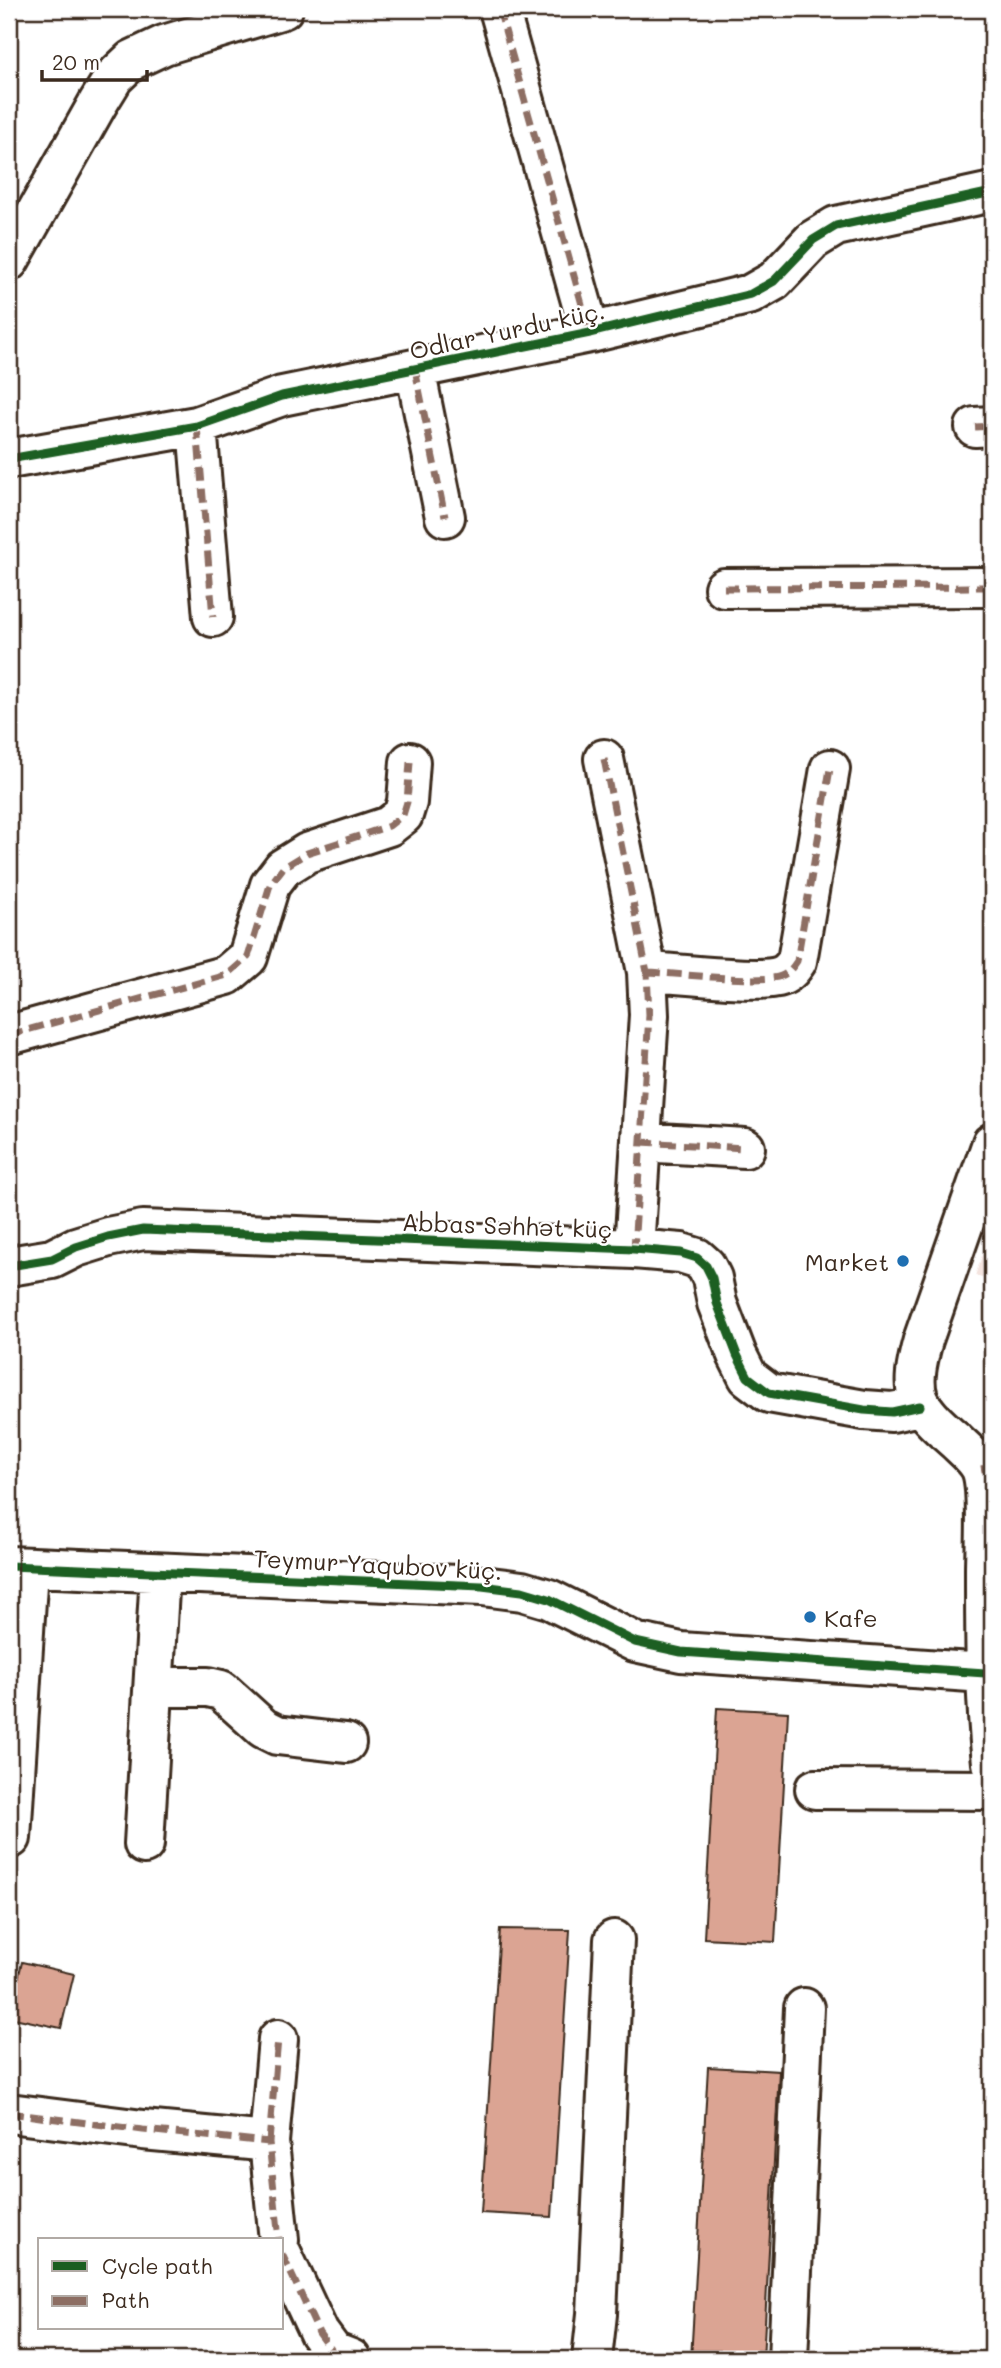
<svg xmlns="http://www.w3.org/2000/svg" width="1001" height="2368" font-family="Mali,sans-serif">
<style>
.built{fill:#f4e4df}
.building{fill:#dba493;stroke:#3b2a1e;stroke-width:2}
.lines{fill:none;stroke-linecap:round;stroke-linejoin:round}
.minor-casing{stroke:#3b2a1e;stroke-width:44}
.minor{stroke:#fff;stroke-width:38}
.quiet{stroke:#8d6e63;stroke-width:7;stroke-dasharray:14 7;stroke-linecap:butt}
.cycleway-casing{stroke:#fff;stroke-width:13}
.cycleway{stroke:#1b5e20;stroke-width:9}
.poi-dot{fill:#1f6fb2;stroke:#fff;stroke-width:2.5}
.labels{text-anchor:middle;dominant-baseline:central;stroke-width:5;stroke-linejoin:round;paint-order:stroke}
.street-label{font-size:24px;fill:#3b2a1e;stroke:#fff}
.poi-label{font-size:24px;fill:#3b2a1e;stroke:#fff;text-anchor:end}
</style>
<rect width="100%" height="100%" fill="#fff"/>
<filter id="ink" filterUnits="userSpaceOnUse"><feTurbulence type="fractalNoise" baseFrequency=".0143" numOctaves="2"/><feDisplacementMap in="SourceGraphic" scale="14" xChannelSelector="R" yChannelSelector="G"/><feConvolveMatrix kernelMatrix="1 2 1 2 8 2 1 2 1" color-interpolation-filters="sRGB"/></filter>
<g filter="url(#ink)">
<path class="built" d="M987,1241H992V1278L975,1276Z"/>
<path class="building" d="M717,1708L788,1712L775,1942L704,1938Z
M500,1929L570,1930L552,2217L481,2213Z
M22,1962L74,1974L61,2028L9,2017Z
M708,2067L779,2071L763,2359H691Z"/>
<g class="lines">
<g class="minor-casing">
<path id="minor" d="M499,9L590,333
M9,261L98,103L114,77L132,60L164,45L283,9
M415,369L445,517
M197,426L213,617
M975,427L992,426
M9,459L197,426L282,396L590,333L751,294L774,281L813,240L836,226L992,192
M724,588L992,587
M604,759L647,972L649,1015L634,1249
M647,972C674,973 761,984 781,976C789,973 793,967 797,961L830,769
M9,1035L227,975L248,957L270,885L283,868L307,853L389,826L403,815L407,802L410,762
M641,1142L745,1148
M992,1143L923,1340C908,1395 914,1405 956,1441C964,1449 976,1458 981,1469C989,1488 985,1547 985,1570C985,1635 985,1698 992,1763
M9,1266L52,1259L76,1247L108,1237L143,1230L634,1249L681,1253L697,1258L706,1266L712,1278L717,1303L737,1355L748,1377L769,1393L864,1410L892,1412L920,1406
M9,1566L482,1586L522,1591L549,1599L635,1642L681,1652L985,1673
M154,1687H208L221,1690L263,1728L277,1735L346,1743
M815,1789L992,1790
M11,1838L28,1568
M144,1844L160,1573
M9,2113L143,2130L269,2142L279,2240
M269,2142L278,2039
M282,2254L319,2333L333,2352L351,2359
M592,2359L597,2314L614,1940
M788,2359L804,2008"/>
</g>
<use href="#minor" class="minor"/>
<path class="quiet" d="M499,9L590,333
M415,369L445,517
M197,426L213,617
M975,427L992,426
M724,588L992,587
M604,759L647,972L649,1015L634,1249
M647,972C674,973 761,984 781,976C789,973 793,967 797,961L830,769
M9,1035L227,975L248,957L270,885L283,868L307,853L389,826L403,815L407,802L410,762
M641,1142L745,1148
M981,1469L992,1467
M9,2113L143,2130L269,2142L279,2240
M269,2142L278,2039
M282,2254L319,2333L333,2352L351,2359"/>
<g class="cycleway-casing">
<path id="cycleway" d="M9,459L197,426L282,396L590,333L751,294L774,281L813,240L836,226L992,192
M9,1266L52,1259L76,1247L108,1237L143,1230L634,1249L681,1253L697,1258L706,1266L712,1278L717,1303L737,1355L748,1377L769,1393L864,1410L892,1412L920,1406
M9,1566L482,1586L522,1591L549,1599L635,1642L681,1652L985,1673"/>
</g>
<use href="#cycleway" class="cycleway"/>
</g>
</g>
<g class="poi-dot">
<circle cx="903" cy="1261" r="7"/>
<circle cx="810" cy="1617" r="7"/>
</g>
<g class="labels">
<g class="street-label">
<text transform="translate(507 330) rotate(-12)">Odlar Yurdu küç.</text>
<text transform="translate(507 1225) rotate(2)">Abbas Səhhət küç</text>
<text transform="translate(378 1564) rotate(3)">Teymur Yaqubov küç.</text>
</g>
<g class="poi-label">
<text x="889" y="1261">Market</text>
<text x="824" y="1617" text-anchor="start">Kafe</text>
</g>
</g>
<rect width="1001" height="2368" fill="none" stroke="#fff" stroke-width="35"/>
<rect x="18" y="18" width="966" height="2333" fill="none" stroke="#3b2a1e" stroke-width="2.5" filter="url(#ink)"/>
<rect x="38" y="2238" width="245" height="91" fill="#ffffff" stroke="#b1aaa5" stroke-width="2"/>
<rect x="52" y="2261" width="35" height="10" fill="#1b5e20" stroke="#b1aaa5" stroke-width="2"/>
<text x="102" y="2274" font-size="21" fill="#3b2a1e">Cycle path</text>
<rect x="52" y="2296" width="35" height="10" fill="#8d6e63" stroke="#b1aaa5" stroke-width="2"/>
<text x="102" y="2308" font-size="21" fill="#3b2a1e">Path</text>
<path d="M42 70v10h105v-10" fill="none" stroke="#3b2a1e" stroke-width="3.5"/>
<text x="52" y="70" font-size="21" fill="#3b2a1e" stroke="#ffffff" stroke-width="5" paint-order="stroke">20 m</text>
</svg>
